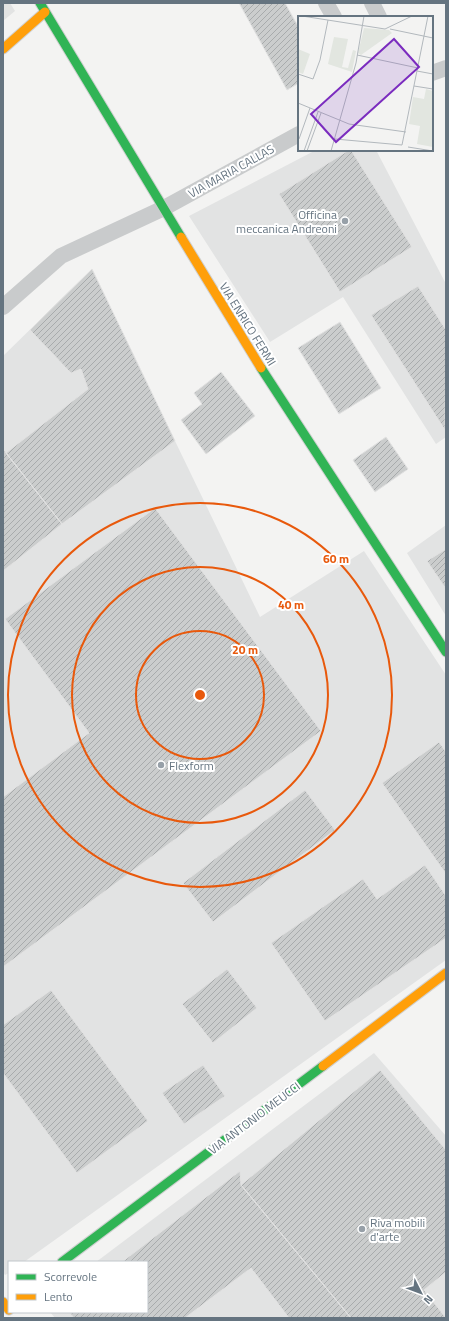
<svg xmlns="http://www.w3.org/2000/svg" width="449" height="1321" font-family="'Titillium Web',sans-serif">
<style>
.built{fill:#e2e3e3}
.building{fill:url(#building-hatch);stroke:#e2e2e2}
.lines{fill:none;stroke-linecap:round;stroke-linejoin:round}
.fast-casing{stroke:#cfd0d0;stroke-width:11}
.slow-casing{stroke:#cfd0d0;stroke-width:11}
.street{stroke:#c9cbcc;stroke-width:16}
.fast{stroke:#30b455;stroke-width:9}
.slow{stroke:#ff9f0a;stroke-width:9}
.ring{fill:none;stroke:#e8590c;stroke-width:2}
.poi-dot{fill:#97a0a8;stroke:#fff;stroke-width:1.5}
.labels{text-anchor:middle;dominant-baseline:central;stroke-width:4;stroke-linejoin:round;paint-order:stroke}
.street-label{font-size:12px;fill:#657480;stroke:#fff}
.poi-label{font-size:12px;fill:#657480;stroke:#fff;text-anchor:start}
.inset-road{fill:none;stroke:#b2b8bd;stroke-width:1}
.view{fill:#7b2cbf;fill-opacity:0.15;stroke:#7b2cbf;stroke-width:2}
.inset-edge{fill:none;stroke:#657480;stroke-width:2}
.centre{fill:#e8590c;stroke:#fff;stroke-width:2}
.ring-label{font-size:12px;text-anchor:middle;font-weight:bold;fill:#e8590c;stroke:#fff;stroke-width:4;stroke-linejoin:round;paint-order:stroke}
</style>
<defs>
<pattern id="building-hatch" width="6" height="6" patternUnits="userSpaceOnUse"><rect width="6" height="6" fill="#cbcdcd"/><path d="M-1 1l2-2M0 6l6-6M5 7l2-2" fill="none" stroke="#a8abac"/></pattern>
</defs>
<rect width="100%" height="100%" fill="#f3f3f2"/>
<path class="built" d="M3,3H10L15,11L3,21Z
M316,150H376L446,284V437L436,444L343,297L270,342L189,216Z
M92,269L260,617L364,551L446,675V960L24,1262H9V1273L5,1275L3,1272V356Z
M446,525V616L407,553Z
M374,1053L446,1136V1318H55L50,1312H147V1262H96Z"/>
<path class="building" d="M239,3H285L299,28V83L287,90Z
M349,150H351L412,247L340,292L279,194Z
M92,269L175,441L62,524L6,453L88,389L81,369L71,373L30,330Z
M418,286L446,330L445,430L371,315Z
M340,322L381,388L339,414L298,348Z
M221,372L255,416L206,454L181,420L202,404L194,393Z
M386,437L408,469L375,492L353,460Z
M3,449L62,524L3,571Z
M155,508L321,731L3,967V797L89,733L5,619Z
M446,549V589L427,561Z
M439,742L446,752V874L382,783Z
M305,790L335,830L213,922L183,883Z
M425,865L446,896V938L325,1021L271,943L363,879L377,899Z
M227,969L257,1008L213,1043L182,1004Z
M51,990L148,1121L77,1173L3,1073V1025Z
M203,1065L225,1096L184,1124L162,1093Z
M380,1070L446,1150V1272L424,1290L446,1318H351L241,1185Z
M240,1171L241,1185L351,1318H289L251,1268L185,1318H74L69,1312H147V1262H122Z"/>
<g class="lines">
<g class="fast-casing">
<path id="fast" d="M40,3L181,237
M261,368L446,652
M62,1262L323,1066"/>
</g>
<g class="slow-casing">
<path id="slow" d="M3,49L45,12
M181,237L261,368
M323,1066L446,973
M3,1302L9,1310"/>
</g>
<path class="street" d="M326,3L334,17
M372,3L379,17
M432,73L446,68
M3,307L61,256L164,208L299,134"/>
<use href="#fast" class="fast"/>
<use href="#slow" class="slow"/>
</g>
<g class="ring">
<circle cx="200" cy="695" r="64"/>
<circle cx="200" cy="695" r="128"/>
<circle cx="200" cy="695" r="192"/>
</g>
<g class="poi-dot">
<circle cx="345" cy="221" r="4"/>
<circle cx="161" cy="765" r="4"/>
<circle cx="362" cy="1229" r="4"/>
</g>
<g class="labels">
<g class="street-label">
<text transform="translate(231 171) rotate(-29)">VIA MARIA CALLAS</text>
<text transform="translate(248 324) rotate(58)">VIA ENRICO FERMI</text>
<text transform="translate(254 1118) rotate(-37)">VIA ANTONIO MEUCCI</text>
</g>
<g class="poi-label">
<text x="337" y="214" text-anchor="end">Officina<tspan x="337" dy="14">meccanica Andreoni</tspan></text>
<text x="169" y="765">Flexform</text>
<text x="370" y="1222">Riva mobili<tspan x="370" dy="14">d'arte</tspan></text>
</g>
</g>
<g transform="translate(298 16)">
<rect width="135" height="135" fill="#f3f3f2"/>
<path d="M66,12L91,14L94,17L63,39L60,37ZM36,21L50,23L44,51L50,52L55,34L58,35L54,56L30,48ZM0,33L12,38L5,58L0,56Z" fill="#e2e6e0"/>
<path d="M128,73L135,75V131L119,128L122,110L111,108L115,81L126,83Z" fill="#e2e6e0"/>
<path class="inset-road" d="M4,0L87,13L114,0M92,13L135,22M59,39L120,52M119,55L135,58M0,58L15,63L22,44L30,4M116,70L135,73M0,87L51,108L108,116M1,123L12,92M37,123L104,129M104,129L130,0M110,131L135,135M6,135L20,96M9,135L23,97M33,135L58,47L66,0"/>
<path class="view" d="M96,23L121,51L38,126L13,98Z"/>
<rect width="135" height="135" class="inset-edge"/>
</g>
<circle cx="200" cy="695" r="6" class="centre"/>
<g class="ring-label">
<text x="336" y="563">60 m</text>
<text x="291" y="609">40 m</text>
<text x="245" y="654">20 m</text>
</g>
<rect width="449" height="1321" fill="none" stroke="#657480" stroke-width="8"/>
<rect x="8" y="1261" width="140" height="52" fill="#ffffff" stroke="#c1c7cc"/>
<rect x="16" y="1274" width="20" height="6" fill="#30b455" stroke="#c1c7cc"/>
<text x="44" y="1281" font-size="12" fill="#657480">Scorrevole</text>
<rect x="16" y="1294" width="20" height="6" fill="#ff9f0a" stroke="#c1c7cc"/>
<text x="44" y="1301" font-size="12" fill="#657480">Lento</text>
<g transform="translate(421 1293) rotate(132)" stroke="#ffffff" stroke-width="3" paint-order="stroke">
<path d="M0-3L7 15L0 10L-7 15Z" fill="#657480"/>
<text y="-6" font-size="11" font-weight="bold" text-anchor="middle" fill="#657480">N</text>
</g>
</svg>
